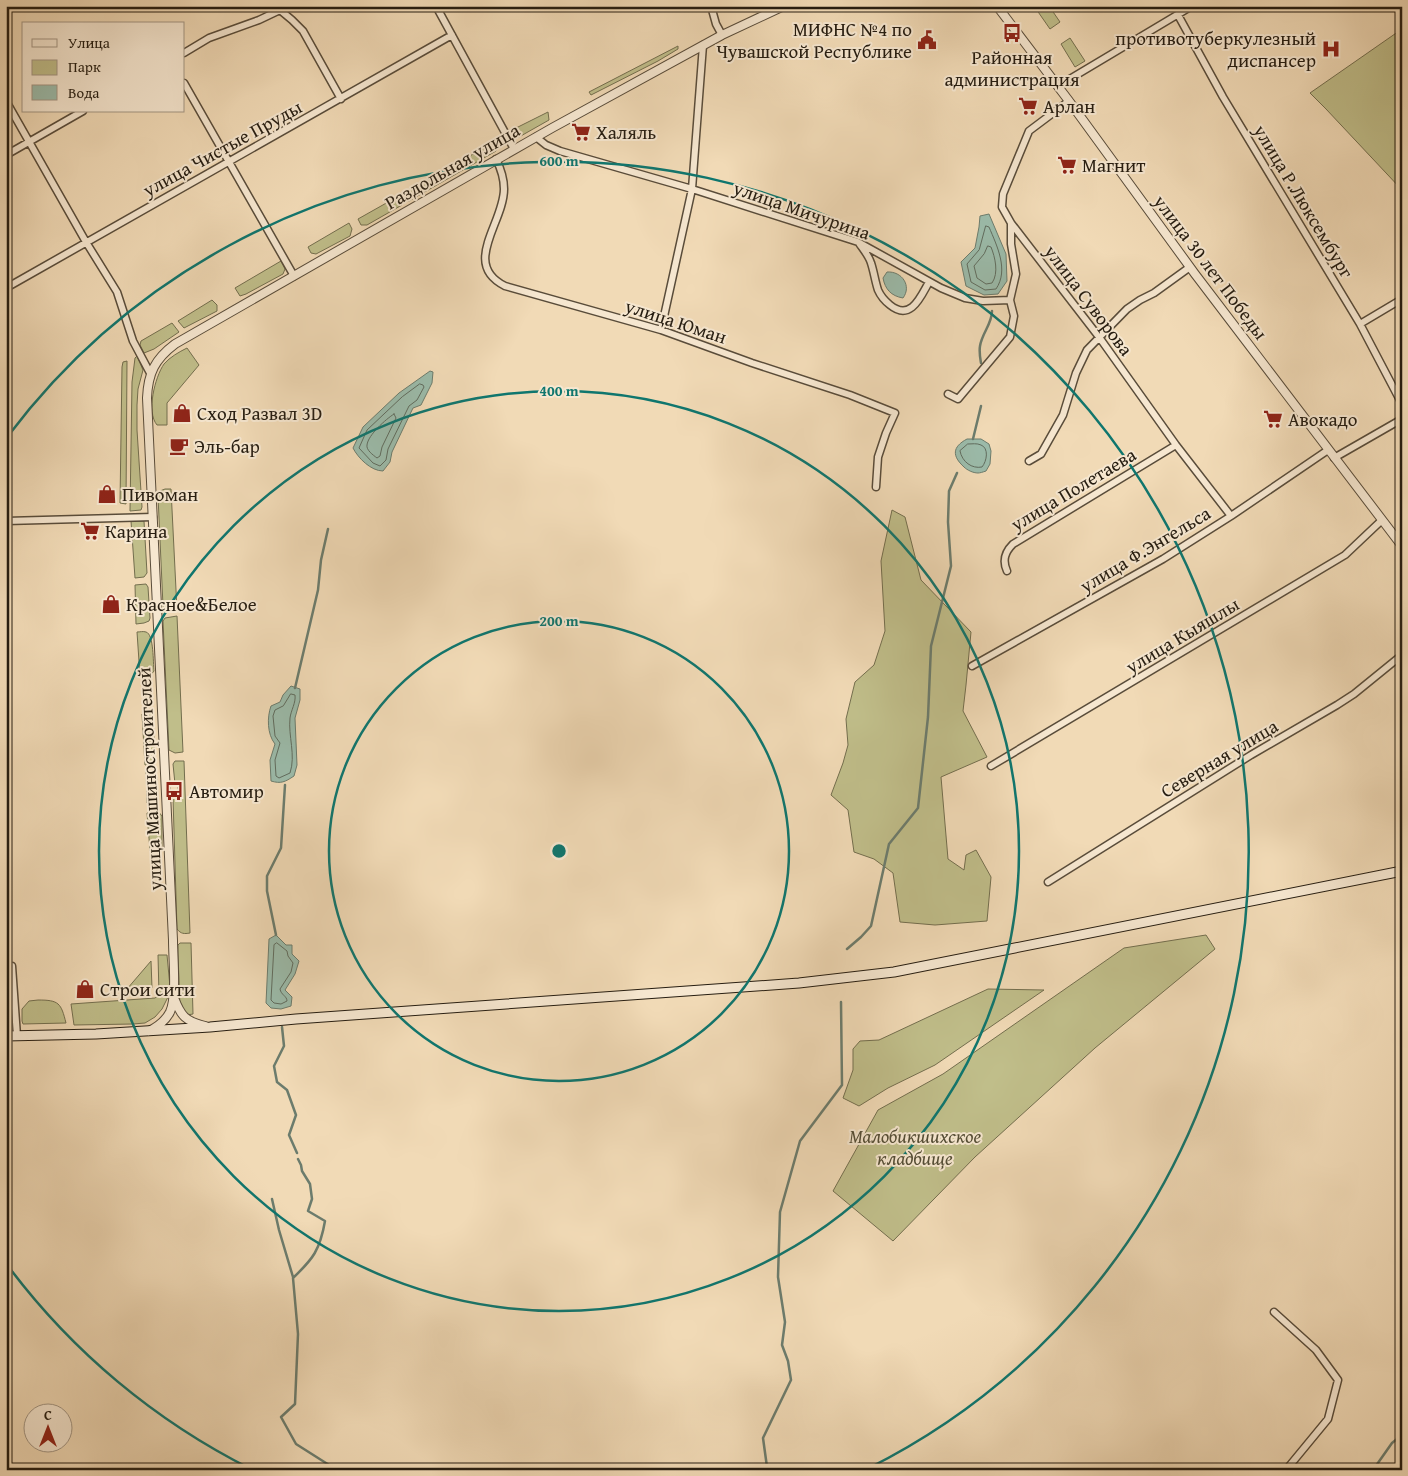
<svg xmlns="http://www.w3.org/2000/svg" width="1408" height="1476" font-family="'Gentium Book Plus',serif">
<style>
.green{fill:#c0be8a;stroke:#736e4e}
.water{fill:#9bbbaa;stroke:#6c7c6d}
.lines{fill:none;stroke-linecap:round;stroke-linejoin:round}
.shore{stroke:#606c5e;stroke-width:1}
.stream{stroke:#6c7c6d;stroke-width:2.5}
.minor-casing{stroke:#594c3a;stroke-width:9}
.tertiary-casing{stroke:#594c3a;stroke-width:10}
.secondary-casing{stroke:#261d11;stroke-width:11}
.minor{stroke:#f6e7d0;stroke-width:6}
.tertiary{stroke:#f6e7d0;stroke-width:8}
.secondary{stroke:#f6e7d0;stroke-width:9}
.ring{fill:none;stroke:#0f766e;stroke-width:2.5}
.labels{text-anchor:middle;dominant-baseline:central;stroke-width:4;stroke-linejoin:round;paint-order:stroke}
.poi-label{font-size:19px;fill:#261d11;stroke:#f6e7d0;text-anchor:start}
.street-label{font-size:19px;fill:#261d11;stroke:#f6e7d0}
.park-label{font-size:19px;font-style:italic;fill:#544d35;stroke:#f6e7d0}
.centre{fill:#0f766e;stroke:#f6e7d0;stroke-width:2.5}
.ring-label{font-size:15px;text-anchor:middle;font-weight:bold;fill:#0f766e;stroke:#f6e7d0;stroke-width:4;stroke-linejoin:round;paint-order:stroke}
</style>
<rect width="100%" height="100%" fill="#f1dab6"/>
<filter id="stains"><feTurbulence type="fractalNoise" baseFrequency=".004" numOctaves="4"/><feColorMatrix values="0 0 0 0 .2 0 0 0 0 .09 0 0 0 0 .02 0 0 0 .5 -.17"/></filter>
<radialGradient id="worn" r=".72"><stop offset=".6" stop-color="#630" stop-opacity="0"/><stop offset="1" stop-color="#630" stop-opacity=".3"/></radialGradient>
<path class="green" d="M1034,6H1049L1060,22L1050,29Z
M1402,29V190L1326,109L1310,93Z
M1070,38L1085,61L1075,67L1061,44Z
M678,46V49L658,61L591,95L589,92Z
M548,112L549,120L519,137L514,136L510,131Z
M495,142L497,146L496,151L409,201L405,200L401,194Z
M397,197L402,205L367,225H361L358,219Z
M349,223L352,229L350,236L316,254L311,253L308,247Z
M281,261L285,269L283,274L246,294L240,296L235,288Z
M212,300L217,305V311L184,328L178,321Z
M172,323L179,332L154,349L144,353L140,345L141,341Z
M187,348L199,365L167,403V425H157C146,412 155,377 164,364C170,357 179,352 187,348Z
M137,356L143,370L138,389L137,405V430L142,507L141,510L130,511L132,382L135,358Z
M127,361L126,504L120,503L122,367L123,362Z
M165,489H171L177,610H165L163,606L158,496L160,491Z
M892,510L905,517L921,580L971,632L966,685L963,711L987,757L941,777L948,859L964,870L966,855L976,850L991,877L987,921L935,925L900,922L893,873L874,859L854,852L848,810L831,795L843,763L848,745L846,719L855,682L874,665L885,631L881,561Z
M131,521H144L147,573L144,577L135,578Z
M146,584L148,587L150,618L149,621L144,623L136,624L135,585Z
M177,616L183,752L175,753L169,750L163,621L165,618Z
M137,632C140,632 143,631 146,632C154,634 153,663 154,671C150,677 146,676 140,676Z
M153,713L155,764L145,765L142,714Z
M175,761H184L190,933C184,934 181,934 177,929L173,798L178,790L177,785L175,784L173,764Z
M146,770L151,771V777H157L158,801L156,804L147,803Z
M158,811L162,816V847L159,851H150L147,813Z
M1206,935L1215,949L1095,1048L975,1157L893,1241L833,1191L878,1110L943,1074L1124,948Z
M180,943H191L193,1014L187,1015L180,1008L178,953V945Z
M158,955H167L170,987L168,997L162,1009L155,1017L145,1023L133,1024L74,1025L71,1004L155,998L159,995Z
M151,961L152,988L127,989Z
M988,989L1044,990L935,1065L888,1088L859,1106L843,1098L853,1070V1049L860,1041L879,1040Z
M38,1000C59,1000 61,1003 66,1023L23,1024L22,1021V1009L29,1001Z"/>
<path class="water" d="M989,214L1006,254L1007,281L998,294L984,295L966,286L961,262L975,248L979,227L980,216Z
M887,272C902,271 912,286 903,298C891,296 885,289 883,278Z
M430,371L433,372L432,383L421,405L413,408L392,452L390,462L383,471C371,471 358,458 353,448L363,427L399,393Z
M967,439H981L989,444L991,451L990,464L986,471C983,472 980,473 978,473C973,473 967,470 964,467C952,456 952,447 967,439Z
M291,686L300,689V700L295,718L297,765L294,776C285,782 281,784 271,781L270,760L275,744C267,734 267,717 271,706L280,702L283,695Z
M276,935L286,945H292V954L299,961L295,974L285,990L292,997L291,1006L281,1009L271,1008L266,1003L269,939Z"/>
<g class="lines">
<path class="shore" d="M986,226L989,227C997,246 1009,270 996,289L985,290L971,282L967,264L979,250Z
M988,246L991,247C995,257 999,273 992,283L986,284L977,278L974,266L984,254Z
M420,384L423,385L424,387L417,400L409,406L388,449L386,460L380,466L373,463L359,448L367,430L402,397Z
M394,414L396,418L382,447L380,456L377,458C373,455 366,450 367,445C368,435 386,419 394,414Z
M968,444C972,444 977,443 981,445C989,448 987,461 982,467C972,469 962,462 960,451Z
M291,694L295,695C296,703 291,710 290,718C288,736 296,755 290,773L279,778L276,776L275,760L280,743L275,736L273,716L275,710L283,706Z
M277,943L287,951L288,956L293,963L291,972L280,989C281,995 287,996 287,1001L281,1004L274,1003L271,1000L274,945Z"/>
<path class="stream" d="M981,363C980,357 979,352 980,346C982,333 992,324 992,311
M973,439L981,406
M295,688L318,590L321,560L328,529
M276,935L267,891V876L281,848L285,785
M847,949L861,937L871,926L889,844L918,808L928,717L931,646L951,566L948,522L949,491L957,473
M282,1027L284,1046L274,1066L277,1082L287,1090L296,1115L289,1135L297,1153
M298,1159L301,1165L302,1171L310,1184L312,1199L308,1211L325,1221C320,1250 313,1259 293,1278L298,1334L295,1404L281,1417L296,1444L337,1470
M272,1199L279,1230L293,1277
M766,1470L767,1467L763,1438L791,1380L788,1361L782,1345L785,1322L778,1277L780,1212L800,1141L842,1085L841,1002
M1373,1470L1392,1443L1402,1435"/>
<g class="minor-casing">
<path id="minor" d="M278,6L280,10L292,20L303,31L341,99
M436,6L514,149
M711,6L716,24L722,35
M1178,15L1223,97L1360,324L1402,404
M184,53L209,38L259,20L280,10
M184,83L294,276
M1058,86L1192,6
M6,101L86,242L117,292L133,341L150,373
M1069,101L1029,131L1003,194L1002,207L1011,223L1099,337L1176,445L1231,516
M536,137L546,145L560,151L692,189L858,242L941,288L965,298L983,301L1010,300L1016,274L1011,244V223
M6,155L83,111
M496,159C501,169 504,178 504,189C504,223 461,264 505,286L661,330L752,363L850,395L895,413L886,433L878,457L876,487
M859,243C863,249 869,256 871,263C874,272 875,281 878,290C881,297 885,301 890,305C911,322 921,296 929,282
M6,288L452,35
M1360,324L1402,299
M661,330L692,189L703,45
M948,394L958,399L1010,337L1014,316L1010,300
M1334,458L1402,419
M1029,461L1041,454L1063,415L1076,373L1087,350L1127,309L1140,300L1154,293L1190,267
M6,521L153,517
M1007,571C1002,560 1005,552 1013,544L1176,445
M972,666L1163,559L1231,516L1328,450
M991,766L1345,555L1382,520
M1048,882L1251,755L1337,705L1354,694L1402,655
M12,966L17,1036
M1274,1312L1316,1350L1338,1380L1328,1419L1286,1470"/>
</g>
<g class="tertiary-casing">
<path id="tertiary" d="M997,6L1069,101L1195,274L1402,546
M174,998C181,1016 185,1021 205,1026
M149,1031C157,1027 166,1020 170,1012C177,997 173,959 173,940L147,398C148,373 155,359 175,344L552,128L722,35L784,6"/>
</g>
<g class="secondary-casing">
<path id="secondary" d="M6,1036L96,1034L210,1027L296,1019L799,983L894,972L1402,871"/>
</g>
<use href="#minor" class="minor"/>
<use href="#tertiary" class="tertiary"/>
<use href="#secondary" class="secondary"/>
</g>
<g class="ring">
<circle cx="559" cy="851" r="230"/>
<circle cx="559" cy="851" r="460"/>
<path d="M251 1469A690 690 0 0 1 8 1266M8 436A690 690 0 1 1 867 1469"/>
</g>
<defs>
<g id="bus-bare" transform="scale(1.5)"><path d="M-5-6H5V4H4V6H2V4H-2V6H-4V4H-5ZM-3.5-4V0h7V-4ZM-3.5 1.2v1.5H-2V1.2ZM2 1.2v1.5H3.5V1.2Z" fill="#8f2418" stroke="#f6e7d0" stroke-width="2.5" paint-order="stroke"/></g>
<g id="civic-bare" transform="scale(1.5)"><path d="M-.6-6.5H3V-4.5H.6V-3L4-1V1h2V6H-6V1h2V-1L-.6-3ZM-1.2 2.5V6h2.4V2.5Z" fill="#8f2418" stroke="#f6e7d0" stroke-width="2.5" paint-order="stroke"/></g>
<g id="hospital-bare" transform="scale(1.5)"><path d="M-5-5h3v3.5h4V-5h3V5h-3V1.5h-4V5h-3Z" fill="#8f2418" stroke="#f6e7d0" stroke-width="2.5" paint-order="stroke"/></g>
<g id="supermarket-bare" transform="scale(1.5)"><path d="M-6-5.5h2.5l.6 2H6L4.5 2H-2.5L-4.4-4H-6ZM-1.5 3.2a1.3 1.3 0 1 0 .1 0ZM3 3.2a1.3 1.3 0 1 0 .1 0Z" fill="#8f2418" stroke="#f6e7d0" stroke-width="2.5" paint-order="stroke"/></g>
<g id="shop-bare" transform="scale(1.5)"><path d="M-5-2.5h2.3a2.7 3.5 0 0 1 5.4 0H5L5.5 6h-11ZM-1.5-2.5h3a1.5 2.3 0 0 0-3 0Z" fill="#8f2418" stroke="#f6e7d0" stroke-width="2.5" paint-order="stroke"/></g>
<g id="cafe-bare" transform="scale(1.5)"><path d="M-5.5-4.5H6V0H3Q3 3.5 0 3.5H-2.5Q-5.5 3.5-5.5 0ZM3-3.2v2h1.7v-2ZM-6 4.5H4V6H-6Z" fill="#8f2418" stroke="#f6e7d0" stroke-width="2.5" paint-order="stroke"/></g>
</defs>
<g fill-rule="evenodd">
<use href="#bus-bare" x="1012" y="33"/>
<use href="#civic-bare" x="927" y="40"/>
<use href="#hospital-bare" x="1331" y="49"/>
<use href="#supermarket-bare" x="1028" y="106"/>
<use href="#supermarket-bare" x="581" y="132"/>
<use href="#supermarket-bare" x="1067" y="165"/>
<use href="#shop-bare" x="182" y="413"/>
<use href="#supermarket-bare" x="1273" y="419"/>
<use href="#cafe-bare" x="179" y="446"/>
<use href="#shop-bare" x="107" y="494"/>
<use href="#supermarket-bare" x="90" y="531"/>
<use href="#shop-bare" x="111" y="604"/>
<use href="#bus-bare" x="174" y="791"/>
<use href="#shop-bare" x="85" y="989"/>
</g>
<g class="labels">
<g class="poi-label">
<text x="912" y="29" text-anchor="end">МИФНС №4 по<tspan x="912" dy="22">Чувашской Республике</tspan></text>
<text x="1316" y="38" text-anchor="end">противотуберкулезный<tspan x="1316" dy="22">диспансер</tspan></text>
<text x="1012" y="57" text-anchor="middle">Районная<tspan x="1012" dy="22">администрация</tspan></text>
<text x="1043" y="106">Арлан</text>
<text x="596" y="132">Халяль</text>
<text x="1082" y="165">Магнит</text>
<text x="197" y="413">Сход Развал 3D</text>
<text x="1288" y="419">Авокадо</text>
<text x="194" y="446">Эль-бар</text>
<text x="122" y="494">Пивоман</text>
<text x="105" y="531">Карина</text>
<text x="126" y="604">Красное&amp;Белое</text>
<text x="189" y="791">Автомир</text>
<text x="100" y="989">Строи сити</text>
</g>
<g class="street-label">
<text transform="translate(222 148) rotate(-29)">улица Чистые Пруды</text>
<text transform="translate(452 166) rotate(-30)">Раздольная улица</text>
<text transform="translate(1304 201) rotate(59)">улица Р.Люксембург</text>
<text transform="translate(802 210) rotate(19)">улица Мичурина</text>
<text transform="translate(1211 267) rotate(53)">улица 30 лет Победы</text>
<text transform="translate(1089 300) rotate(53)">улица Суворова</text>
<text transform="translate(676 321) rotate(18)">улица Юман</text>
<text transform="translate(1073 489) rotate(-31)">улица Полетаева</text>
<text transform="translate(1145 549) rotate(-31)">улица Ф.Энгельса</text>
<text transform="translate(1182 635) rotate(-31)">улица Кыяшлы</text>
<text transform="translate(1219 758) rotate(-31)">Северная улица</text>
<text transform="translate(149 779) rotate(-93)">улица Машиностроителей</text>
</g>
<g class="park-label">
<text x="915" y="1136">Малобикшихское<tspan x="915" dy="22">кладбище</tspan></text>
</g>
</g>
<circle cx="559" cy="851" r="8" class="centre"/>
<g class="ring-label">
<text x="559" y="166">600 m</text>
<text x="559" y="396">400 m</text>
<text x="559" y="626">200 m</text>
</g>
<rect width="1408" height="1476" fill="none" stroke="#f1dab6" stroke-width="25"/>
<rect x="8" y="8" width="1393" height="1461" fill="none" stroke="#261d11" stroke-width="2.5"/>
<rect x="12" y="12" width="1383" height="1451" fill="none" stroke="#261d11"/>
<rect x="22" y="22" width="162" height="90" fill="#f6e7d0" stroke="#a39684"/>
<rect x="32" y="39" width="25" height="8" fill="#f6e7d0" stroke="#a39684"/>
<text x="68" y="48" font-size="15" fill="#261d11">Улица</text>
<rect x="32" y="60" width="25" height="15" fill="#c0be8a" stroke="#a39684"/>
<text x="68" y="72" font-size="15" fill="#261d11">Парк</text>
<rect x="32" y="85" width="25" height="15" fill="#9bbbaa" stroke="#a39684"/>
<text x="68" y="98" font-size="15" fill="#261d11">Вода</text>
<g transform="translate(48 1428)"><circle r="24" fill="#f6e7d0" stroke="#a39684"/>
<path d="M0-4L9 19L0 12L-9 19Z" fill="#8f2418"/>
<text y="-8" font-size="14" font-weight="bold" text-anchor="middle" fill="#261d11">С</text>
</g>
<rect width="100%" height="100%" filter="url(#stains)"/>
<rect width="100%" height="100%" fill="url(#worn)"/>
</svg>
